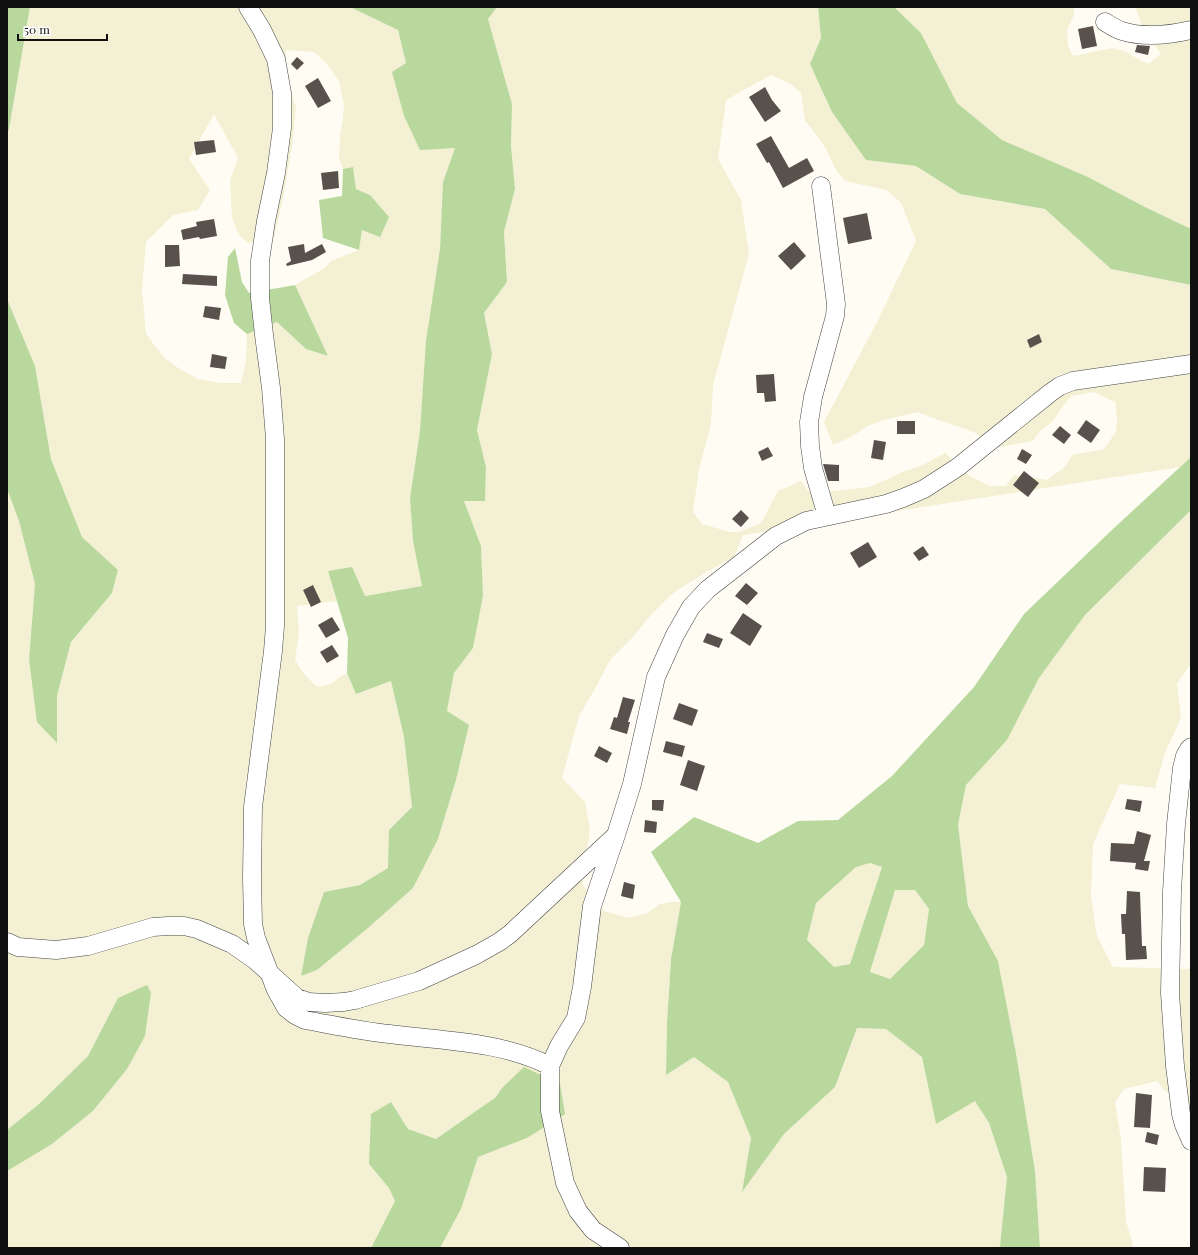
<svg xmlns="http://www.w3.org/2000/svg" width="1198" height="1255" font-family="'Playfair Display',serif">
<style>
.farmland{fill:#f4f0d3;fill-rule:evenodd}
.forest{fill:#b9d89d;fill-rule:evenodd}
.building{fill:#58514c}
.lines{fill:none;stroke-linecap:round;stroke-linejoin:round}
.minor-casing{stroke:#434343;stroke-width:19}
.minor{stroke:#fff;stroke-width:18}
</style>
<rect width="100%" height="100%" fill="#fefcf3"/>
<path class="farmland" d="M30,7H350L398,30L406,63L455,148L443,182L440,249L420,431L410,498L413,541L422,586L364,596L352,567L328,571L337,601L297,606L299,633L295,660L305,675L317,687L331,684L341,676L347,673L356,694L391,681L404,737L412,807L389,830V868L360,885L324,892L308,938L301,976L317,970L368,928L413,888L438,839L456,780L469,725L447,712L454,673L473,648L483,596L481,546L464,501H485L486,467L477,430L492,354L484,313L507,282L504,232L515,189L511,145L512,104L488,19L497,7H818L821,38L810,65L866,160L916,166L960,194L1045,209L1111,269L1191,285V457L1180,467L743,535L734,557L706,572L672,594L650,616L632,638L610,660L596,687L579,716L562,778L585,802L590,830L582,884L604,911L629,918L647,913L660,904L672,902H681L671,959L667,1023L666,1075L694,1057L728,1082L751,1138L742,1191L784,1134L835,1087L857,1028L886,1029L922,1057L936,1124L975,1100L989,1123L1007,1177L1000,1246L998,1248H440L461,1209L478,1156L527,1138L502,1088L496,1097L436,1139L408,1129L391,1102L369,1164L389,1188L395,1201L371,1248H7V1169L52,1144L93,1111L127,1069L118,998L88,1056L39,1104L7,1130V489L19,521L35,584L29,659L57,742V696L71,642L112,593L118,570L82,537L51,459L35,366L7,299V135L9,129ZM286,50L314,52L327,64L339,81L344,105L343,119L340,136L339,157L343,169L353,167L356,189L370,195L362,230L359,250L331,261L325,268L295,285L328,356L306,349L277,322L247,334L246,361L241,383H221L198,379L178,368L165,358L154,345L146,333L142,290L146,242L173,215L198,210L210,190L189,159L214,114L238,158L230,180L232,218L239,235L248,243L274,238L283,198L292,146L296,108L285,71ZM771,75L791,84L801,93L805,120L825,147L836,170L845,181L887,190L901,203L916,241L876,324L824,422L833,445L853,436L867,426L884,420L918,412L938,420L963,428L978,434L989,449L1033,441L1040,431L1053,421L1063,406L1071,396L1094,392L1115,402L1117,417L1116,432L1104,449L1072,455L1065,467L1047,480L1014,475L1006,486H990L971,477L945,453L923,465L903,472L870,487L833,491H808L801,481L778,491L761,523L739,532H730L702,524L693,512L699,469L711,424L713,385L749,254L741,200L718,159L726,100Z
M894,7H1073L1075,13L1067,30L1068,46L1073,56L1113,48L1124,51L1148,64L1161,54L1142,26L1136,9L1134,7H1191V227L1189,228L1143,206L1088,177L1002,140L957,103L921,33Z
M1191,510V663L1177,684L1181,718L1165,753L1155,788L1120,784L1093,844L1091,896L1097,936L1113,967L1189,969L1191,964V1118L1172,1095L1164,1090L1157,1081L1124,1089L1115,1102L1121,1140L1126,1221L1134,1248H1040L1035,1171L1016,1053L998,961L968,906L958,825L966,785L1007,740L1039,678L1085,615Z
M870,863L882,867L850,964L834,967L807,940L816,903L856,867Z
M894,890H915L929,909L924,945L890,979L870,973Z"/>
<path class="forest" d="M7,7H30L9,129L7,135Z
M350,7H497L488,19L512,104L511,145L515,189L504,232L507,282L484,313L492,354L477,430L486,467L485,501H464L481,546L483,596L473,648L454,673L447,711L469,725L456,780L438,839L413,888L368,928L317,970L301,976L308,938L324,892L360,885L388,868L389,830L412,807L404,737L391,681L356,694L347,673L348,638L328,571L352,567L365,596L422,586L413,541L410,498L420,431L426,341L440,249L443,182L455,148L420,150L404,116L392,72L406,63L398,30Z
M818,7H894L921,33L957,103L1002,140L1088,177L1143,206L1189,228L1191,227V285L1111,269L1045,209L960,194L916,166L866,160L832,112L810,64L821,38Z
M353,167L356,189L370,195L389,217L380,237L362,230L359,250L323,238L319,200L342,196L343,169Z
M235,248L242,282L249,293L295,285L328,356L306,349L277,322L247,334L234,323L225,295L228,257Z
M7,299L35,366L51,459L82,537L118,570L112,593L71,642L57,696V743L37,722L29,659L35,584L19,521L7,489Z
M1191,457V510L1085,615L1039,678L1007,740L966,785L958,825L968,906L998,961L1016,1053L1035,1171L1040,1248H998L1000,1246L1007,1177L989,1123L975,1101L936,1124L922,1057L886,1029L857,1028L835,1087L784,1134L742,1192L751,1138L728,1082L694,1057L666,1075L667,1023L671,959L681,902L651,852L694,817L758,843L798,821L838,820L892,776L974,687L1024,614L1114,528ZM870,863L882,867L850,964L834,967L807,940L816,903L856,867ZM895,890H915L929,909L924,945L890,979L870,972Z
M147,985L151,993L145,1036L127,1069L93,1111L52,1144L7,1171V1130L39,1104L88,1056L118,998Z
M524,1067L560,1084L565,1114L527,1138L478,1157L461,1209L440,1248H371L395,1201L389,1188L369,1164L371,1114L391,1102L408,1129L436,1139L496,1097L502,1088Z"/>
<path class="building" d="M1093,26L1097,46L1082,49L1078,29Z
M1137,45L1150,46L1148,55L1135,52Z
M297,57L304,63L297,70L291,64Z
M318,78L331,101L318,108L305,86Z
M765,87L772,100L781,111L765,122L749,97Z
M771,136L789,168L807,158L814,171L783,188L769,162L767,163L756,144Z
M214,140L216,152L196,155L194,142Z
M338,171L339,188L323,190L321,173Z
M867,213L872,239L848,244L843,218Z
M214,219L217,236L200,239L199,237L183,240L181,230L197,226L196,222Z
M794,242L806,256L791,270L778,256Z
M304,244L305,253L322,244L326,252L312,260L287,266L286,264L291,261L288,247Z
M165,245H179L180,266L165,267Z
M183,274L217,276V286L182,284Z
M205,306L221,308L219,320L203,317Z
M1039,334L1042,342L1030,348L1027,340Z
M212,354L227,357L225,369L210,367Z
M774,374L776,401L765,402L764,393H757L756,375Z
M1086,420L1100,430L1091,443L1077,433Z
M897,421H915V434H897Z
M1060,426L1071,435L1064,444L1052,435Z
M874,440L886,442L883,460L871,458Z
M768,447L773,456L762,461L758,452Z
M1022,449L1032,455L1026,464L1017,459Z
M823,464L839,465V481H828Z
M1024,471L1039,483L1028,497L1013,485Z
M741,510L749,518L741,527L732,519Z
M868,542L877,557L859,568L850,553Z
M923,546L929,555L919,561L913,553Z
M746,583L758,593L747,605L735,596Z
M313,585L321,602L311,607L303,590Z
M743,613L762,626L750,646L730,633Z
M332,617L340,630L326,638L318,625Z
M707,633L723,639L719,648L703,642Z
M332,645L339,656L327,663L320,652Z
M623,697L635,700L628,722H630L627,734L610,729L614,717L617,718Z
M679,703L698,710L692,726L673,719Z
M666,741L685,746L682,757L663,752Z
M599,746L612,753L607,763L594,756Z
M688,760L705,766L697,791L680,785Z
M1127,799L1142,801L1140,812L1125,809Z
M652,800H664L663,811L652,810Z
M645,820L657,822L656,833L644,832Z
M1137,831L1151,835L1144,861H1150L1148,871L1135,869L1136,863L1110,861L1111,843L1134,844Z
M624,882L635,885L633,899L621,896Z
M1127,891L1140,892L1142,946H1146L1147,959L1126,960L1125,934H1122L1121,914H1126Z
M1136,1093L1152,1095L1150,1128L1134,1127Z
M1147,1132L1159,1135L1157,1145L1145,1142Z
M1144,1167L1166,1168L1165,1192L1143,1191Z"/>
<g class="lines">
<g class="minor-casing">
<path id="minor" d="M248,7L262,30L276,59L282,93V128L276,173L266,221L260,261V298L264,335L271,388L275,439V626L273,651L253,807L252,878L253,924L256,938L276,990L286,1008L295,1015L305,1020C333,1025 361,1031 389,1034C443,1041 501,1041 550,1066
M1105,22C1110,25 1116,29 1122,31C1144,38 1169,35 1191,30
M821,186L836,304L835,316L813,397L809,422L810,446L813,468L827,516
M1191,747L1189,749L1185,756L1182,768L1176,824L1172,891L1170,993L1175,1066L1181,1114L1184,1125L1191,1141
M7,942L18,947L56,950L88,946L153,927L168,926H184L197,929L232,944L255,960L297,998L309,1002L325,1003L344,1002L355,1000L419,981L476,955L499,942L510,934L614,837
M620,1248L593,1230L578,1211L565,1183L550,1111V1066L559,1046L576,1018L582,987L592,906L616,835L632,784L656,677L675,635L691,607L708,589L776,536L806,521L886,504L903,498L924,489L958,467L1050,393L1060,386L1073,381L1191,364"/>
</g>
<use href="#minor" class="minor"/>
</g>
<rect width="1198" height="1255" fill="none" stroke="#101010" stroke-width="16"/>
<path d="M18 34v6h89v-6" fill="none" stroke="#101010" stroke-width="2"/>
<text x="24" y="34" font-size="12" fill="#101010" stroke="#ffffff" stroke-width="3" paint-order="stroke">50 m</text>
</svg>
